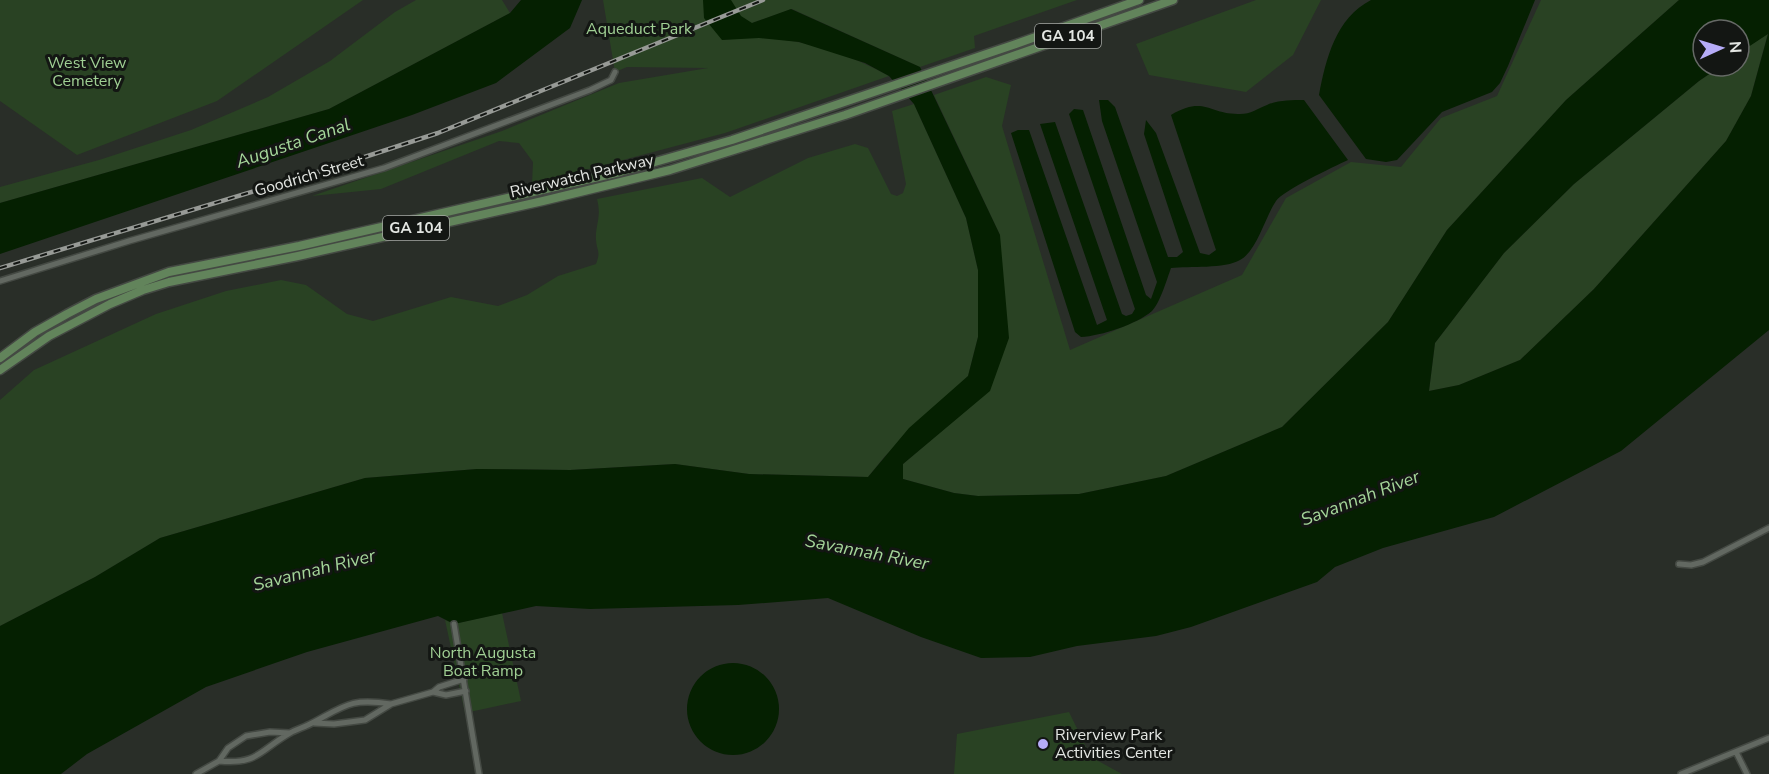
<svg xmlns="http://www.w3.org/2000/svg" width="1769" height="774" font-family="'Nunito Sans',sans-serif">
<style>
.green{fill:#294223}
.water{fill:#052001;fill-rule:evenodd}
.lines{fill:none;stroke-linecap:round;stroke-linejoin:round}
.minor-casing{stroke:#444943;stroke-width:8}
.primary-casing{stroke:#444943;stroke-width:11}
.minor{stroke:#626861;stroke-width:5}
.primary{stroke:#62845b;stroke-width:8}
.rail-casing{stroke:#979a96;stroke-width:4.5}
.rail{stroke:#131613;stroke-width:2;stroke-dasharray:7;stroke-linecap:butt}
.poi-dot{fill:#b6acf8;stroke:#131613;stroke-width:2}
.labels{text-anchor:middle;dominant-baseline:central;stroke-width:6;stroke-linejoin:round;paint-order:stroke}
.shield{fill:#131613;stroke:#a5a8a4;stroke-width:1.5}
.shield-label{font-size:15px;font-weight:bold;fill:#e3e6e2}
.park-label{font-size:16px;fill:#a0d094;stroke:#131613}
.street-label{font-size:16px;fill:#e3e6e2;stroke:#131613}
.poi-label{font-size:16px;fill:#e3e6e2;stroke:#131613;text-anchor:start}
.water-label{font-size:18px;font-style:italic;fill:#a5d69a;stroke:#131613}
</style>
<rect width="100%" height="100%" fill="#292e28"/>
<path class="green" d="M0,0H363L217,101L77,155L0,101Z
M416,0H502L510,13L329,109L0,203V187L99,160L191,130L268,97L330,61L395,12Z
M603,0H1077L974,36L975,48L920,67L792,9L752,23L722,40C735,39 747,37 760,38C805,39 851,55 889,76L725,133L532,184L533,162L519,143L499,141L381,189L312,196L502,131L619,83L708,68L627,67L615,72Z
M1256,0H1321L1293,55L1246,92L1149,75L1136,44Z
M1541,0H1679L1566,100L1447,230L1388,322L1282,427L1166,476L1079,494L978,496L954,493L903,479V464L989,391L1000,235L934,95L986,77L1011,85L1002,126L1070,350L1242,275L1286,198L1351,162L1401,167L1441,118L1497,96Z
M1768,33L1751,96L1726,141L1594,289L1520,360L1459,385L1429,391L1435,343L1504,253L1574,184L1699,81L1721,66H1739V53Z
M914,104L966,218L978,270V337L968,376L885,456L868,477L749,474L675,464L570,470L477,469L365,478L160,538L95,577L0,626V400L34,370L156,314L226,291L281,280L306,285L347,314L373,321L451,297L498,306L527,295L558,276L596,264C601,251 597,252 596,240C595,225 602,218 597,199L702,178L730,197L808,158L855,144L868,148L891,194L897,196L903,193L906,184L892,111Z
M502,613L521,701L465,713L445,620L454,624Z
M1069,712L1091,757L1122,774H954L957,734Z"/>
<path class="water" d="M521,0H582L570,28L496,83L412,115L0,254V203L329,109L510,13Z
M703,0H731L741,16L752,23L791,9L920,67L1000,235L1009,338L990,391L903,464V479L954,493L978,496L1079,494L1166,476L1282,427L1388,322L1447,230L1566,100L1679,0H1769V330L1621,451L1494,517L1383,548L1335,567L1317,582L1191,627L1156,636L1077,646L1030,657L981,658L921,637L828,598L738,605L590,609L536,606L454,624L438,616L307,652L206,687L87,754L61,774H0V626L95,577L160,538L365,478L477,469L570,470L675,464L749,474L868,477L909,428L968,376L978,337V270L966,218L914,104L889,76L865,63L799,42L759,38L722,40L704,18ZM1703,30H1739V53L1768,34L1751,96L1726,141L1594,289L1520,360L1459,385L1429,391L1435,343L1504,253L1574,184L1699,81L1721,66H1703Z
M1371,0H1535L1508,66L1500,83L1492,92L1442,112L1397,160L1386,162L1366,159L1319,95C1326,58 1336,18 1371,0Z
M1099,100H1108L1115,107L1168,257H1177L1183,252L1144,134L1146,120L1156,133L1200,253L1209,255L1216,250L1171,115C1205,95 1209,115 1240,114C1251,114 1257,109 1267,105C1278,100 1292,100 1304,100L1348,160C1333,167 1284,190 1276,201C1265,217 1257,251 1240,260C1225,269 1189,266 1171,268C1167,279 1160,303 1152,311C1137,324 1101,336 1081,337L1075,332L1011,133L1018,130H1029L1097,325L1107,320L1040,124L1055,122L1122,314L1126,316L1132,314L1135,309L1069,114L1074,109L1083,110L1146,295L1151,299L1157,282L1102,121Z
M687 709a46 46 0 1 1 92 0a46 46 0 1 1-92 0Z"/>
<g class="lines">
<g class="minor-casing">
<path id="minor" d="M0,281L129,241L384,168L590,90L611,80L615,72
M1679,564L1691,565L1703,562L1769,528
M454,624L479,774
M433,692L446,695L466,691
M314,723L334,724L365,720L391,704L433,692L439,687L464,679
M1736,752L1747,774
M219,761C258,765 260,750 290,733C297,729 305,727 312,723C346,705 351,698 391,704
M196,774L219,761L228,748L246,736L270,732L290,733
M1681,774L1769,738"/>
</g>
<g class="primary-casing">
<path id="primary" d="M0,358L35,332L67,314L96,299L169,272L299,246L620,172L732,140L1016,44L1139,0
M0,370L49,336L110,304L143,290L169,282L298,256L543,201L670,170L845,115L1173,0"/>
</g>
<use href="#minor" class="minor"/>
<use href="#primary" class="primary"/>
<g class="rail-casing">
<path id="rail" d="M0,268L334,167L438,133L763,0"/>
</g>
<use href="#rail" class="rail"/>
</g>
<circle class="poi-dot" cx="1043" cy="744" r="6"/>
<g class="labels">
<g class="shield">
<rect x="1035" y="24" width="66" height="24" rx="4.5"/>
<rect x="383" y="216" width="66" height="24" rx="4.5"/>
</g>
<g class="shield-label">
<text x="1068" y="36">GA 104</text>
<text x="416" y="228">GA 104</text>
</g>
<g class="park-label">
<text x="639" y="29">Aqueduct Park</text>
<text x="87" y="63">West View<tspan x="87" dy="18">Cemetery</tspan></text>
<text x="483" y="653">North Augusta<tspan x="483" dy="18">Boat Ramp</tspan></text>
</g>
<g class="street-label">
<text transform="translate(309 176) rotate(-16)">Goodrich Street</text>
<text transform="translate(582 176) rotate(-13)">Riverwatch Parkway</text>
</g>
<g class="poi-label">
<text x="1055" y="735">Riverview Park<tspan x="1055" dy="18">Activities Center</tspan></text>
</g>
<g class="water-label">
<text transform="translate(293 143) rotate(-19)">Augusta Canal</text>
<text transform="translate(1360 498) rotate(-21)">Savannah River</text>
<text transform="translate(867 552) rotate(11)">Savannah River</text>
<text transform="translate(314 570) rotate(-14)">Savannah River</text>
</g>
</g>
<g transform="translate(1721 48) rotate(86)"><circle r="28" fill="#131613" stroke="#666966" stroke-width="1.5"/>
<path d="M0-4.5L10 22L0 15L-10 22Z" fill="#b6acf8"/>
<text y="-9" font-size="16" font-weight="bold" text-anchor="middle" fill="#e3e6e2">N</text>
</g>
</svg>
